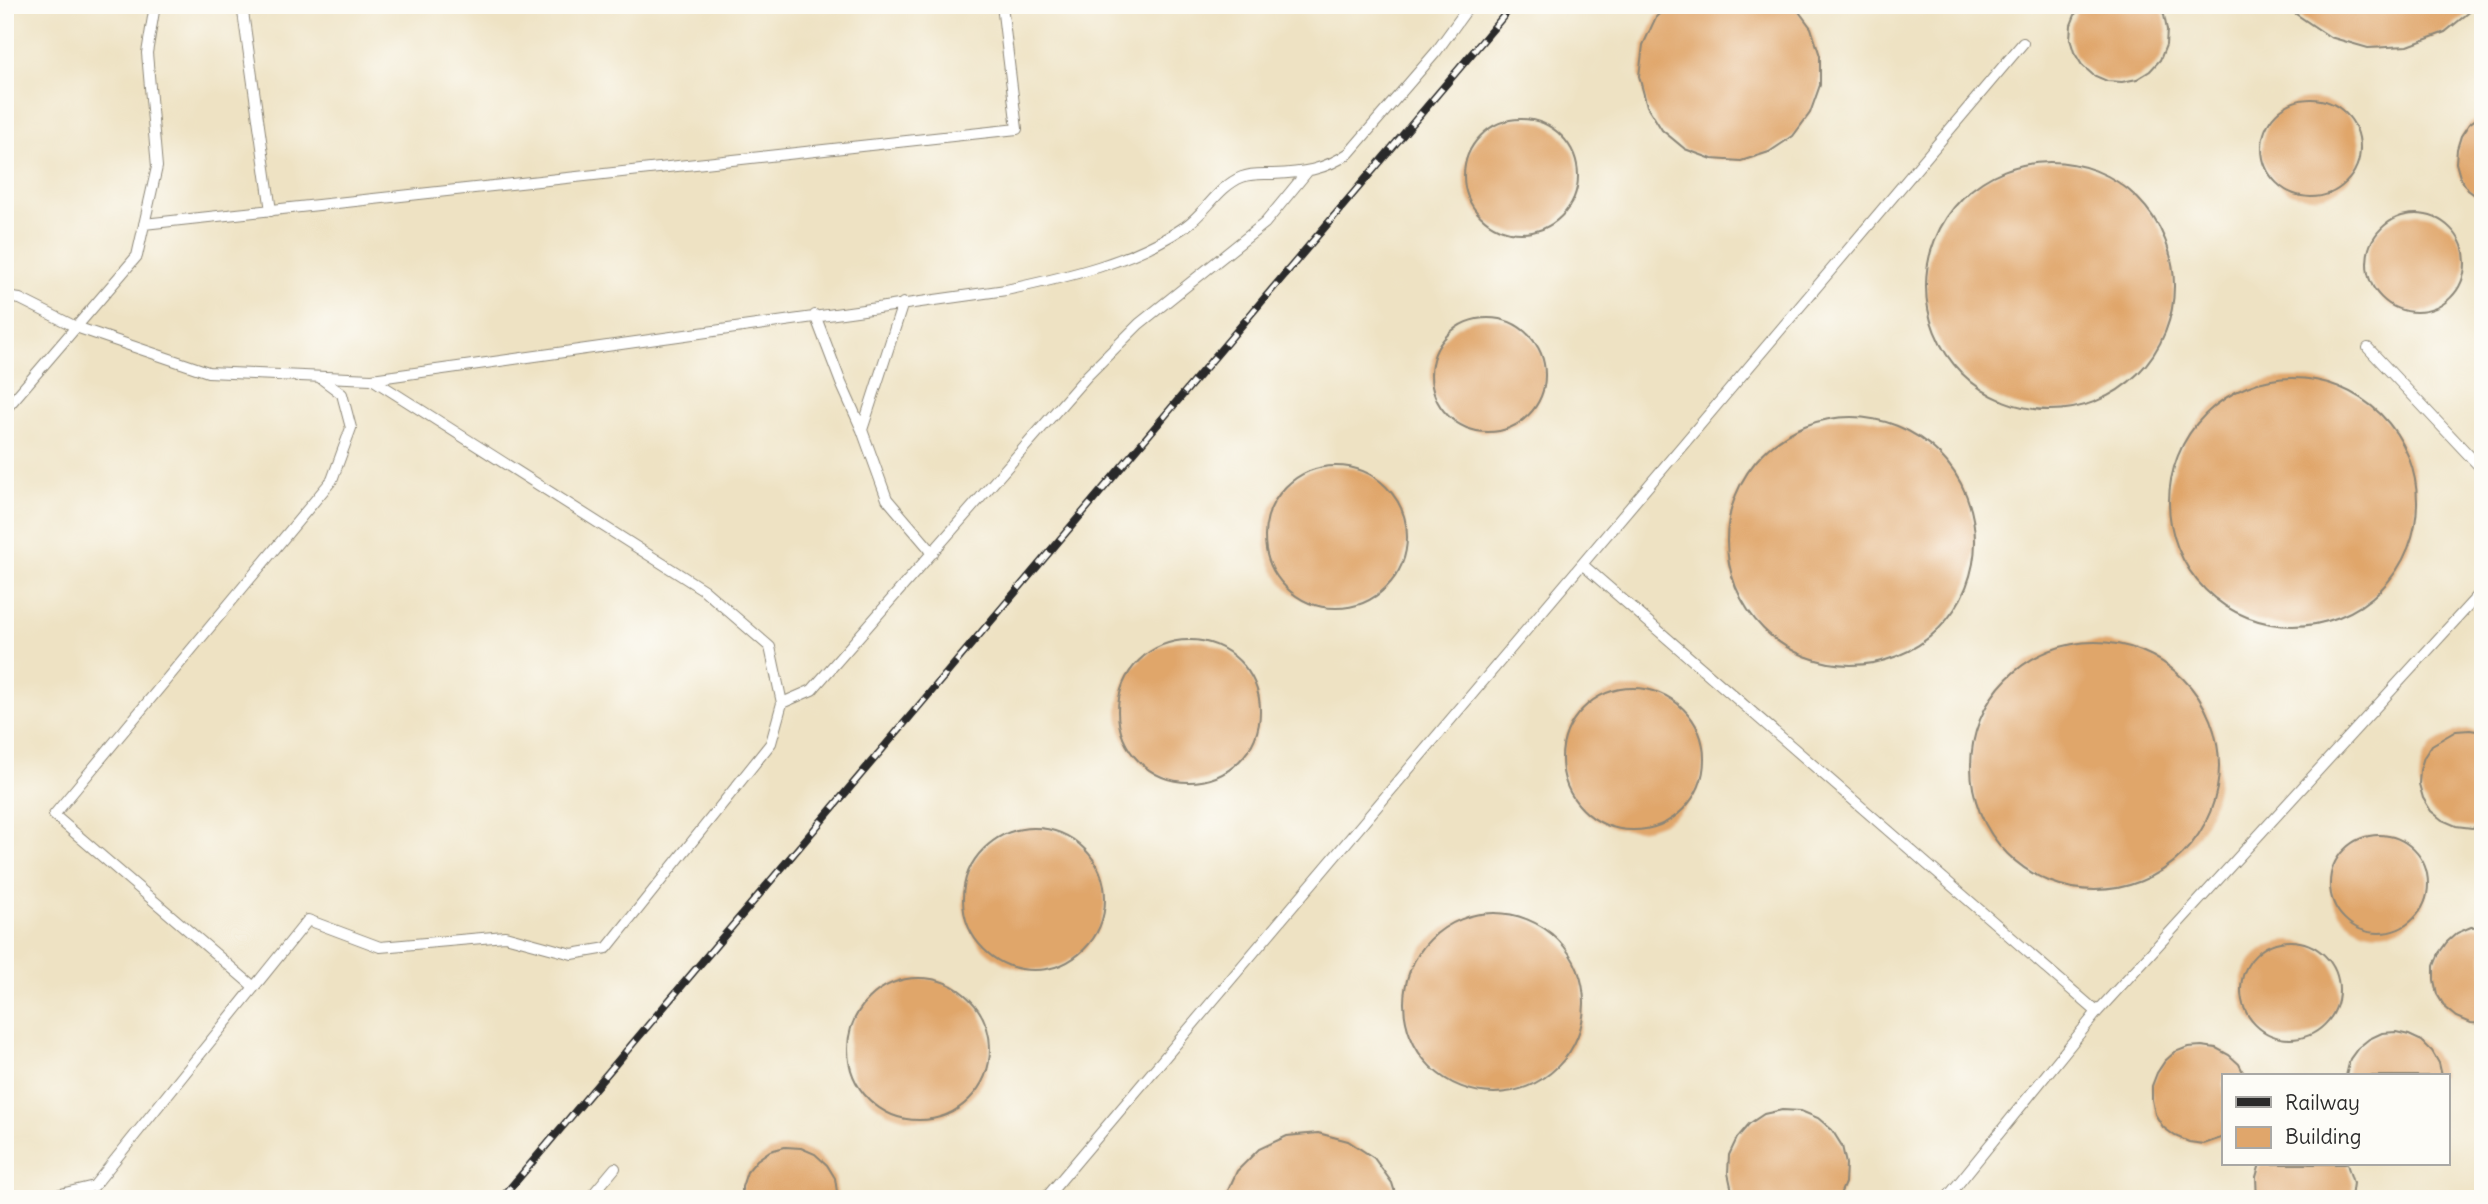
<svg xmlns="http://www.w3.org/2000/svg" width="2488" height="1204" font-family="Delius,sans-serif">
<style>
.building{fill:#e0a66b}
.lines{fill:none;stroke-linecap:round;stroke-linejoin:round}
.service-casing{stroke:#8c8677;stroke-width:12}
.service{stroke:#fff;stroke-width:10}
.rail-casing{stroke:#2b2b2b;stroke-width:8}
.rail{stroke:#fdfcf7;stroke-width:5;stroke-dasharray:16;stroke-linecap:butt}
</style>
<rect width="100%" height="100%" fill="#fdfcf7"/>
<filter id="ink" filterUnits="userSpaceOnUse"><feTurbulence type="fractalNoise" baseFrequency=".0143" numOctaves="2"/><feDisplacementMap in="SourceGraphic" scale="14" xChannelSelector="R" yChannelSelector="G"/><feConvolveMatrix kernelMatrix="1 2 1 2 8 2 1 2 1" color-interpolation-filters="sRGB"/></filter>
<filter id="wash" filterUnits="userSpaceOnUse"><feTurbulence type="fractalNoise" baseFrequency=".00686" numOctaves="4" result="noise"/><feDisplacementMap in="SourceGraphic" scale="28" xChannelSelector="R" yChannelSelector="G"/><feGaussianBlur stdDeviation="1.57" result="paint"/><feColorMatrix in="noise" values="0 0 0 0 0 0 0 0 0 0 0 0 0 0 0 0 0 1.4 0 .05"/><feComposite in="paint" operator="in"/></filter>
<g filter="url(#wash)">
<rect width="100%" height="100%" fill="#eee2c3"/>
<g id="blocks">
<path class="building" d="M1668,5H1794L1811,28L1820,56V85L1810,113L1793,136L1769,152L1741,161L1712,159L1685,149L1662,130L1647,106L1639,76L1643,45L1656,17Z
M2079,5H2158L2164,15L2167,30L2166,45L2160,60L2150,71L2137,79L2122,82L2107,81L2093,75L2082,65L2074,52L2070,39L2071,25Z
M2290,5H2478L2445,32L2408,46L2368,48L2330,37L2296,14Z
M2262 148a49 49 0 1 1 98 0a49 49 0 1 1-98 0Z
M2483,114V201L2468,190L2460,177L2456,163L2457,149L2461,136L2469,124Z
M1464 176a57 57 0 1 1 114 0a57 57 0 1 1-114 0Z
M1926 286a124 124 0 1 1 248 0a124 124 0 1 1-248 0Z
M2367 263a49 49 0 1 1 98 0a49 49 0 1 1-98 0Z
M1431 375a57 57 0 1 1 114 0a57 57 0 1 1-114 0Z
M2169 502a124 124 0 1 1 248 0a124 124 0 1 1-248 0Z
M1727 541a124 124 0 1 1 248 0a124 124 0 1 1-248 0Z
M1265 537a71 71 0 1 1 142 0a71 71 0 1 1-142 0Z
M1118 711a71 71 0 1 1 142 0a71 71 0 1 1-142 0Z
M1971 766a124 124 0 1 1 248 0a124 124 0 1 1-248 0Z
M1562 759a71 71 0 1 1 142 0a71 71 0 1 1-142 0Z
M2470,730L2483,732V825L2472,828L2456,826L2442,820L2431,811L2423,798L2419,784L2420,770L2424,757L2432,745L2456,731Z
M963 899a71 71 0 1 1 142 0a71 71 0 1 1-142 0Z
M2330 884a49 49 0 1 1 98 0a49 49 0 1 1-98 0Z
M1404 1003a90 90 0 1 1 180 0a90 90 0 1 1-180 0Z
M2483,926V1024L2471,1023L2457,1017L2445,1007L2437,994L2434,980V966L2439,953L2447,942L2457,933L2471,927Z
M2241 990a49 49 0 1 1 98 0a49 49 0 1 1-98 0Z
M848 1049a71 71 0 1 1 142 0a71 71 0 1 1-142 0Z
M2396,1032L2409,1035L2422,1041L2432,1051L2439,1063L2442,1076H2346L2350,1059L2358,1048L2369,1039L2382,1033Z
M2202,1046L2216,1048L2229,1055L2239,1064L2245,1076H2224V1137L2204,1144L2189,1142L2175,1136L2163,1127L2155,1114L2152,1100V1086L2157,1073L2165,1061L2175,1052L2188,1047Z
M1782,1110L1801,1111L1818,1118L1832,1130L1842,1146L1846,1164L1845,1183L1838,1199H1736L1732,1191L1728,1173L1729,1155L1737,1138L1749,1124L1764,1114Z
M1318,1133L1348,1141L1374,1158L1392,1183L1397,1199H1224L1237,1171L1259,1149L1287,1136Z
M785,1147L801,1148L815,1154L827,1165L835,1178L838,1199H742V1187L747,1172L757,1160L770,1151Z
M2260,1164H2347L2353,1183L2351,1198L2257,1199L2256,1177Z"/>
</g>
</g>
<g filter="url(#ink)">
<use href="#blocks" fill-opacity="0" stroke="#8c8677" stroke-width="2"/>
<g class="lines">
<g class="service-casing">
<path id="service" d="M242,5L271,211
M144,224L1017,129L1002,5
M5,297L20,299L76,327L208,372L372,379L704,590L770,647L782,703L771,743L607,948L572,954L505,936L380,947L308,920L94,1186L40,1199
M815,315L841,383L862,430L903,303
M2368,348L2480,467L2483,478
M372,379L1006,290C1067,277 1134,262 1186,226C1206,212 1219,186 1242,177C1252,173 1262,174 1273,174C1302,173 1325,170 1349,153L1436,52L1470,5
M5,410L137,256L157,167L147,53L155,5
M862,430L887,499L933,553
M1583,565L2097,1012
M782,703L812,690L1087,376L1139,324L1265,223L1307,172
M254,987L54,815L332,480L351,428L342,394L319,377
M589,1199L615,1168
M1045,1199L2023,43
M1946,1199L2097,1012L2483,590"/>
</g>
<use href="#service" class="service"/>
<g class="rail-casing">
<path id="rail" d="M501,1199L1513,5"/>
</g>
<use href="#rail" class="rail"/>
</g>
</g>
<rect width="2488" height="1204" fill="none" stroke="#fdfcf7" stroke-width="28"/>
<rect x="2222" y="1074" width="228" height="91" fill="#fdfcf7" stroke="#a9a8a5" stroke-width="2"/>
<rect x="2236" y="1097" width="35" height="10" fill="#2b2b2b" stroke="#a9a8a5" stroke-width="2"/>
<text x="2285" y="1110" font-size="21" fill="#2b2b2b">Railway</text>
<rect x="2236" y="1127" width="35" height="21" fill="#e0a66b" stroke="#a9a8a5" stroke-width="2"/>
<text x="2285" y="1144" font-size="21" fill="#2b2b2b">Building</text>
</svg>
